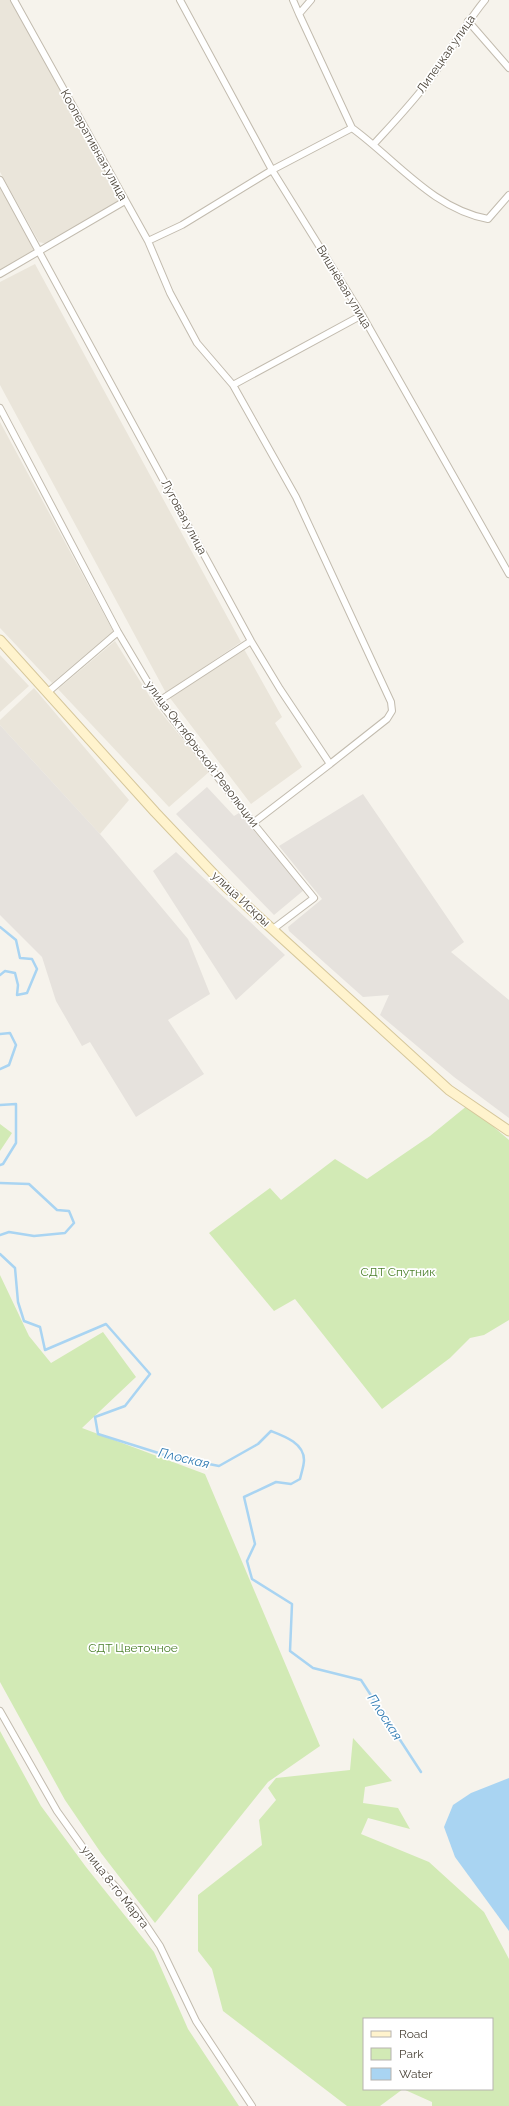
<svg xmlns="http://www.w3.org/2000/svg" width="509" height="2106" font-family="Raleway,sans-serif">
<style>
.residential{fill:#eae5da}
.industrial{fill:#e6e2dd}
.green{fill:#d2eab5;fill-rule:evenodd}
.water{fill:#a9d4f2}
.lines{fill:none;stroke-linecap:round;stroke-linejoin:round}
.stream{stroke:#a9d4f2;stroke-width:2.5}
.street-casing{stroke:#c2bbae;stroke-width:8}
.secondary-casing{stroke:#d6c79b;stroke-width:11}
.street{stroke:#fff;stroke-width:6}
.secondary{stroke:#fff3cd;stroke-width:9}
.labels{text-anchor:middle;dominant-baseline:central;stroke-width:3.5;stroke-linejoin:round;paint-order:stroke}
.street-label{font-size:12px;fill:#4b4439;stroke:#fff}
.park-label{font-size:12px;fill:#4a7f2a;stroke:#fff}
.water-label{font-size:13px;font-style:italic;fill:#2e7ab2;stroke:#fff}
</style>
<rect width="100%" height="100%" fill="#f6f3ec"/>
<path class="residential" d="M0,0H10L119,196L118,202L47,244L39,242L0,172Z
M0,185L35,247V250L0,272Z
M35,264L241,642L166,693L0,385V282Z
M0,422L113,631L52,683L0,628Z
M115,641L155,705L209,772L169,807L58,689Z
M244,649L282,717L275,723L302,767L251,804L170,698Z
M0,655L29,686L0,712Z
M34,688L129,800L100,834L0,725V720Z"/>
<path class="industrial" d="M0,725L100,834L188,939L210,994L168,1020L204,1074L136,1117L90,1042L82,1046L56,1001L42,957L0,915Z
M207,787L234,816L239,813L304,890L274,915L176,814Z
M363,794L464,942L451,952L509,1000V1118L454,1077L380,1015L389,995L363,997L289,931L288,927L322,899L279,846Z
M176,852L285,955L236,1000L153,871Z"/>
<path class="green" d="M468,1105L509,1140V1320L484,1335L470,1338L450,1358L382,1409L295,1299L274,1311L209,1233L270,1188L281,1200L335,1159L367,1179L430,1136Z
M0,1124L12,1133L0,1151Z
M0,1275L29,1336L51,1363L103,1332L136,1377L82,1428L205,1474L320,1746L268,1782L155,1923L101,1853L65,1800L0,1682Z
M0,1731L41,1806L86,1867L154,1952L188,2029L239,2106H0Z
M353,1738L392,1781L365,1787L363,1803L398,1808L410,1829L368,1818L361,1834L429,1862L484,1912L509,1959V2106H432V2102L403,2089L380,2106H347L223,2011L212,1969L198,1951V1895L262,1845L259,1820L276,1800L268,1788L276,1778L350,1770ZM364,2019H492V2089H364Z"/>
<path class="water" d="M509,1778V1931L455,1857L444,1827L453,1805L471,1793Z"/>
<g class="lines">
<path class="stream" d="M0,927L16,940L20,958L32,959L37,969L27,993L17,995L18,985L15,973L5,971L0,975
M0,1034L10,1033L16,1045L9,1065L0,1069
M0,1105L16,1104V1143L3,1164L0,1165
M0,1183L29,1184L57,1210L69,1211L74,1223L65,1233L34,1236L9,1232L0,1235
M0,1254L15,1268L18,1302L24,1321L40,1327L45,1350L106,1324L150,1374L125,1406L95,1417L98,1434L168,1456L219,1466L258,1444L271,1431C284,1436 304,1443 304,1460C304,1466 301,1474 300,1479L291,1484L276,1482L244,1497L255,1544L247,1561L252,1579L292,1604L290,1651L313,1668L361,1680L421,1772"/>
<g class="street-casing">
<path id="street" d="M14,0L148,241L170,293L197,343L233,385L296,497L391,702L392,711L387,719L330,764
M180,0L272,170L362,315L509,574
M293,0L299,14
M311,0L299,14L352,128
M468,21L509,68
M374,144C395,121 416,99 434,74C452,49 466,23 485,0
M0,180L251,641L280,689L330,764L253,823
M148,241L182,225L272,170L352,128C396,160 433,209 488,219L509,195
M0,274L125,201
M233,385L362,315
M0,408L118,632L159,701L253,823L314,898L273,929
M48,692L118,632
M159,701L251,641
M0,1711L57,1811L92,1860L135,1909L160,1946L196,2021L252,2106"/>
</g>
<g class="secondary-casing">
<path id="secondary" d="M0,640L155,812L226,887L449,1090L509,1131"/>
</g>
<use href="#street" class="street"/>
<use href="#secondary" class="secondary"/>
</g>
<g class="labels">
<g class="street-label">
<text transform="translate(446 54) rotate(-55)">Липецкая улица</text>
<text transform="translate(94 145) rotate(61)">Кооперативная улица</text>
<text transform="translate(344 287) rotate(59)">Вишнёвая улица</text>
<text transform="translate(184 517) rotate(62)">Луговая улица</text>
<text transform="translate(202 754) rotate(53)">улица Октябрьской Революции</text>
<text transform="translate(241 899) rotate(43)">улица Искры</text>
<text transform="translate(115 1887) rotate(52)">улица 8-го Марта</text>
</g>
<g class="park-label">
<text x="398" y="1272">СДТ Спутник</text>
<text x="133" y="1648">СДТ Цветочное</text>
</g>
<g class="water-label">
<text transform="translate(184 1458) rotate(13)">Плоская</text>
<text transform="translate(385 1717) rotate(57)">Плоская</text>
</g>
</g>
<rect x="363" y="2018" width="130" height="72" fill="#ffffff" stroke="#b7b4b0"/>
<rect x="371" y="2031" width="20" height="6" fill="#fff3cd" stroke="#b7b4b0"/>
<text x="399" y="2038" font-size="12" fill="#4b4439">Road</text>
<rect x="371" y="2048" width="20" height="12" fill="#d2eab5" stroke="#b7b4b0"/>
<text x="399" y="2058" font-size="12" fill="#4b4439">Park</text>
<rect x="371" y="2068" width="20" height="12" fill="#a9d4f2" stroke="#b7b4b0"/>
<text x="399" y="2078" font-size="12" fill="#4b4439">Water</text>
</svg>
